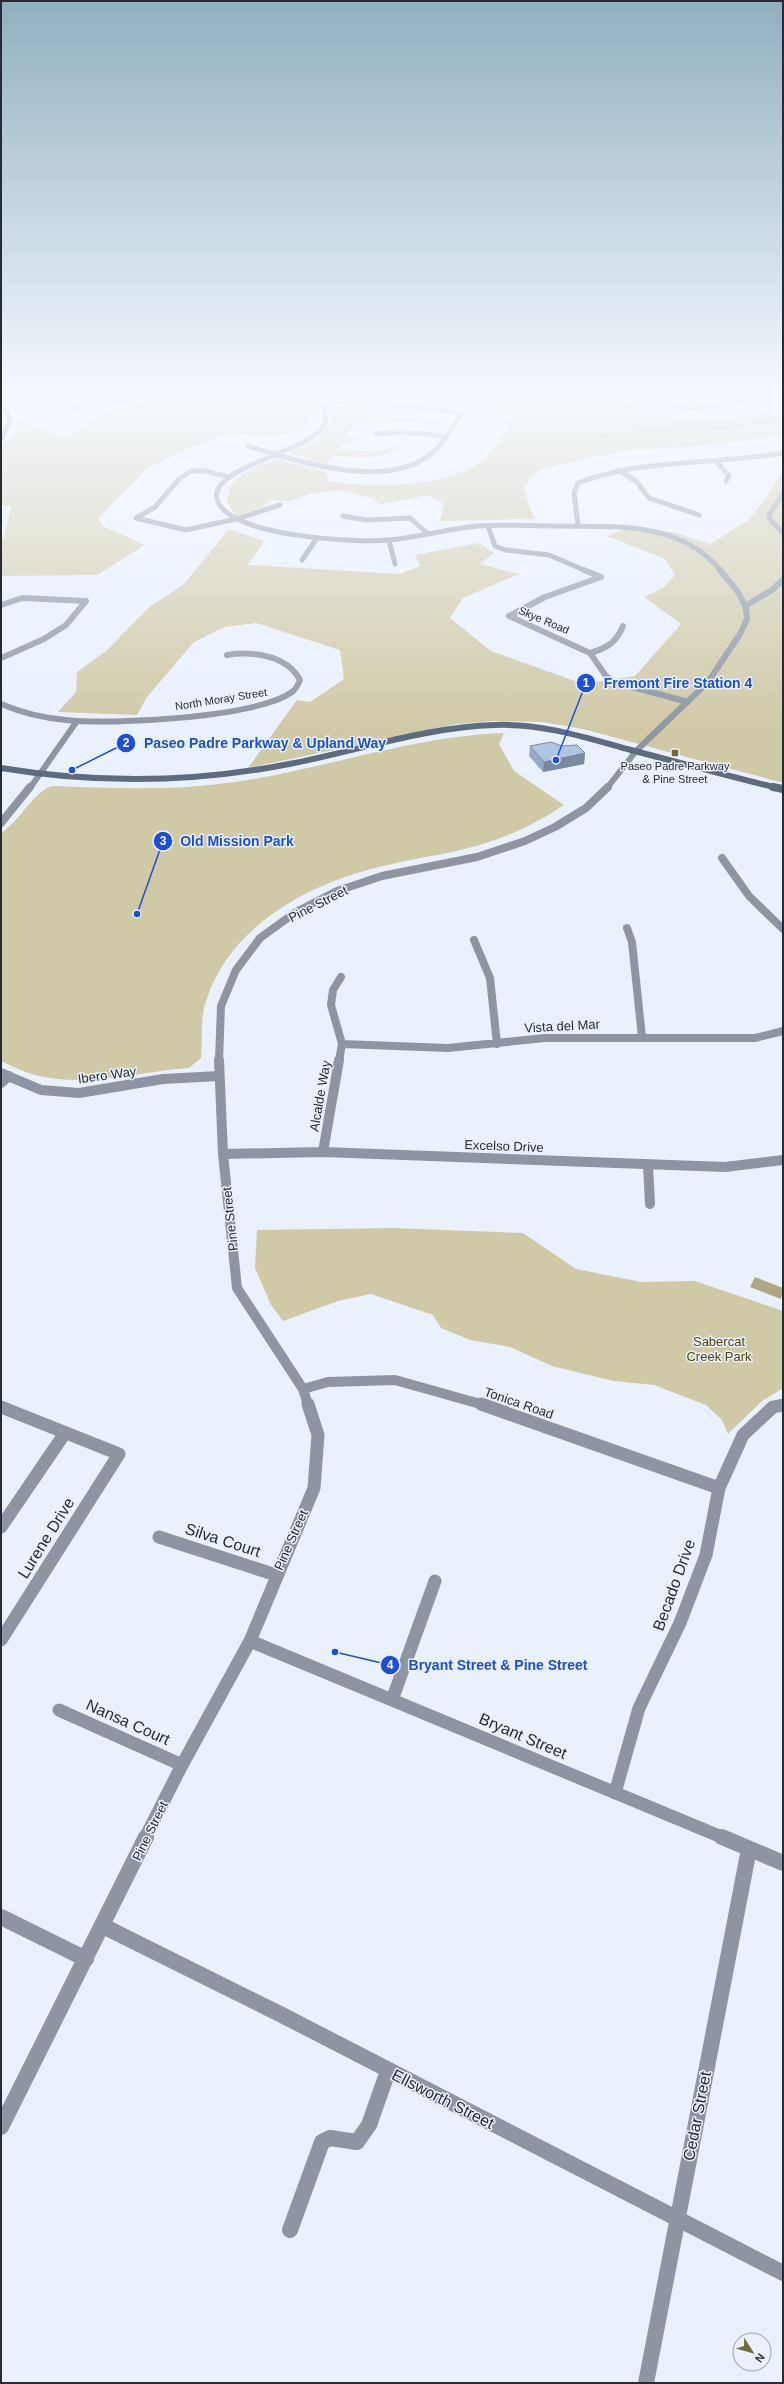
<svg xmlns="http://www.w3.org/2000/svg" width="784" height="2384" font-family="Helvetica,sans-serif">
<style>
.green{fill:#d0c9a6}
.water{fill:#afa783}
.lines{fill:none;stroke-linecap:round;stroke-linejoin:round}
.stream{stroke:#afa783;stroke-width:2}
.street-far5{stroke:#8d95a3;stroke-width:5}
.street-far4{stroke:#8d95a3;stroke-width:6}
.street-far3{stroke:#8d95a3;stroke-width:8}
.street-far2{stroke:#8d95a3;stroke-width:10}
.street-far1{stroke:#8d95a3;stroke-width:13}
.street{stroke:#8d95a3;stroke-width:16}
.secondary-far2{stroke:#5e6a7d;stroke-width:5}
.secondary-far1{stroke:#5e6a7d;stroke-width:6}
.secondary{stroke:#5e6a7d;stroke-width:8}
.wall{fill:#97a9c4}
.shaded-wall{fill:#7b89a0}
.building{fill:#b0c4e4;stroke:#7b89a0}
.poi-dot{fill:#746935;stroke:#e9f1ff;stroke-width:1.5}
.labels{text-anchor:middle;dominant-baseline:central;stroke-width:3;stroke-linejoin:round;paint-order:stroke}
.far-street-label{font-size:11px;fill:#272c34;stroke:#e9f1ff}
.far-poi-label{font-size:11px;fill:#272c34;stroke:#e9f1ff}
.street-label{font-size:13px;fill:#272c34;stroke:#e9f1ff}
.park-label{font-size:13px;fill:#514400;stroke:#e9f1ff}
.near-street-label{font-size:16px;fill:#272c34;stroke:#e9f1ff}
.leader{fill:none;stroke:#1d4ed8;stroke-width:1.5}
.callout-dot{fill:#1d4ed8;stroke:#e9f1ff;stroke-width:1.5}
.mark-label{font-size:12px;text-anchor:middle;font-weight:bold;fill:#fff}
.callout-label{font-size:14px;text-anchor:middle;font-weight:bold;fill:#1d4ed8;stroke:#e9f1ff;stroke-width:3;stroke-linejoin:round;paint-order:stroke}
</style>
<rect width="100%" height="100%" fill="#e9f1ff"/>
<path class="green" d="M159,398H321L314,404L309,422L299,432L268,437L229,433L175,454L148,468L98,518L103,526L145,545L97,575L1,576V538H4L11,506H1V447L14,435L21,420L65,439L105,412Z
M454,398H619L652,417L733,419L783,407V436L690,447L626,450L539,470L523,486L534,519L440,521L444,504L427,495L380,505L372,498L343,490L310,494L290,501L271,500L263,507L236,516L227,502C228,497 228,491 231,486C239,473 265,461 280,460L326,472L328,481C372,488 438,488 477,464C495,454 505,430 515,413L492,404Z
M344,405L366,407L362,416L399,417L449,423L447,426L408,421L357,422L345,437L361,438L340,446L341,448C356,450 383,456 395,445L398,448C378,460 356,457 333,456L326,465L291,454L293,451C321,440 325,435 336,407Z
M783,470V783L583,729L542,722L494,721L457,724L248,768L297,700L310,702L344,679L340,650L256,623L224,627L194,642L147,697L137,715L58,712L76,692L77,672L106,651L149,607L183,585L229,529L264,541L248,565L400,574L420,566L415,555L479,543L494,553L480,564L519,574L463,598L450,618L491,651L583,684L635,676L681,624L644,597L664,587L675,575L665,559L608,536L626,528L673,532L710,544L747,521L766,498Z
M504,733L499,744L514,771L564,805C540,821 516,833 489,842C454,854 418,857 383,866C310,883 230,925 206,1001C200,1017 203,1040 201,1058L189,1068C138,1072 86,1088 35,1075C23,1072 12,1066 1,1061V833C20,821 33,792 52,786C110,788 169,791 227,783C320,771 410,736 504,733Z
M394,1228L523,1233L576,1269L641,1282L695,1281L783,1311V1388L761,1402L728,1434L722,1420L706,1405L654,1385L613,1381L552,1366L510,1347L470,1340L441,1328L433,1315L371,1294L338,1301L283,1321L271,1305L255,1268L257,1230Z"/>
<path class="water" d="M755,1277L783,1288L781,1299L750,1287Z"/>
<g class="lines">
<path class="stream" d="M602,435L736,426L783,416"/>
<path class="street-far5" d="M57,398L67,405L79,408
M336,398L325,410C325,414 326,420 325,424C313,452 209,466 217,499C227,537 357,543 390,540C419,537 448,529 477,526C502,524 528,526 553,526C612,527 680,520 721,571
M651,398C681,416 717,407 749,398
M376,434L402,432L445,436
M248,446C298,461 385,491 431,454C444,444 453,427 462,413L406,406L333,401
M717,462L729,476L726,481
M618,470L636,481L649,498L699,515
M229,477L206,471H191L179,479L155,507L136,518L186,530L236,519L280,505
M783,494L769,515L771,521L783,533
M343,516L366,520L410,518L427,533
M578,525L574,493L578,483C642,458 715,465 783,453
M488,526L495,546L506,550L549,555L586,571
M389,540L395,564
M302,560L317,538"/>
<path class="street-far4" d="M584,570L601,577L545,597L509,616L590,653L606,676L614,682L688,702
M1,605L22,598L86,601
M745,606L772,590L783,580
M590,653C607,648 616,643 623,626
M1,658L44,639L66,625L86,601
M1,704C22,713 43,718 66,720C112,725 255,718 292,692C296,689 298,685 300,680C287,655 252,651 227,655
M30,788L77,721
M607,788L636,751L708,682L740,634L747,619L746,608L738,592L720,570"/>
<path class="street-far3" d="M1,823L30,787
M722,858L749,896L783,929
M627,928L632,942L642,1037
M474,940L490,978L497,1044
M342,1044L448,1048L545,1038H755L783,1031
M219,1061L221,1006L236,970L260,938L296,912L337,891L382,876L477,857L525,841L555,827L586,808L608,787
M339,1061L342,1044L331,1005L333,990L341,977"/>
<path class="street-far2" d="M219,1060L223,1154L237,1288L303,1389L308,1405
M1,1073L41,1090L79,1093L163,1079L219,1076
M1,1083L9,1076
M323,1152L339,1060
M223,1154L323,1152L725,1167L783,1160
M648,1165L650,1204
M303,1389L328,1382L395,1380L484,1405"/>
<path class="street-far1" d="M481,1404L719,1488
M1,1407L119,1454L1,1640
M1,1527L65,1433
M159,1537L276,1575
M250,1641L724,1838
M392,1700L435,1581
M59,1710L182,1765
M615,1793L639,1708L680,1623L706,1555L719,1488L743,1435L773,1407L783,1405
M145,1838L182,1765L250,1641L314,1488L318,1435L308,1404"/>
<path class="street" d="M722,1837L783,1863
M1,1917L86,1959
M103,1926L280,2014L783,2273
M1,2127L146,1837
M290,2230L322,2142L330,2138L357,2142L369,2125L388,2071
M646,2383L749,1849"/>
<path class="secondary-far2" d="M1,405L8,413L10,422L1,439"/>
<path class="secondary-far1" d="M1,768C98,784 193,783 289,764C357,751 425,727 495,725C542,723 587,738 631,750C680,763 729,776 777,788"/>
<path class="secondary" d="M773,787L783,789"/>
</g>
<path class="wall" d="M530,746H562L585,753L584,764L543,772L529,756Z"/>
<path class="shaded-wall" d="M585,753L584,764L543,772L544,762Z"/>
<path class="building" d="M551,742L562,746L577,745L585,753L544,762L530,746Z"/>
<linearGradient id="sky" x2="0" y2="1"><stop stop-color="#91afc0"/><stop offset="0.54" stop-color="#f5f9ff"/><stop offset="1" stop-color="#f5f9ff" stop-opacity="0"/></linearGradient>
<rect width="784" height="732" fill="url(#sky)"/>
<rect class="poi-dot" x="671" y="749" width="8" height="8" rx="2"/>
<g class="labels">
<g class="far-street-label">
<text transform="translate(544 620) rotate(23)">Skye Road</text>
<text transform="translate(221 699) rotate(-9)">North Moray Street</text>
</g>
<g class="far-poi-label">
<text x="675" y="766">Paseo Padre Parkway<tspan x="675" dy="13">&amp; Pine Street</tspan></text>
</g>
<g class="street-label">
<text transform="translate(318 904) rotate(-27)">Pine Street</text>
<text transform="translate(562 1026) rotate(-3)">Vista del Mar</text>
<text transform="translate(107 1075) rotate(-8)">Ibero Way</text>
<text transform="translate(320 1096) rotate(-80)">Alcalde Way</text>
<text transform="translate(504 1146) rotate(2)">Excelso Drive</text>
<text transform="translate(230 1219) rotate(-96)">Pine Street</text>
<text transform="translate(519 1403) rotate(19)">Tonica Road</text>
<text transform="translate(291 1540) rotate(-66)">Pine Street</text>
<text transform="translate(150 1831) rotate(-64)">Pine Street</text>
</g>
<g class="park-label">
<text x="719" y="1341">Sabercat<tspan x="719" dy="15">Creek Park</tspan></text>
</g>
<g class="near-street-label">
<text transform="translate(46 1538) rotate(-58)">Lurene Drive</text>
<text transform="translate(223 1540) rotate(18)">Silva Court</text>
<text transform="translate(674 1585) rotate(-70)">Becado Drive</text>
<text transform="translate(128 1722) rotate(24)">Nansa Court</text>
<text transform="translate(523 1736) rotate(23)">Bryant Street</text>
<text transform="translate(443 2099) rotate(27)">Ellsworth Street</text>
<text transform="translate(697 2116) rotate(-79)">Cedar Street</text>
</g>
</g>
<path class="leader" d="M556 760L586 683M72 770L126 743M137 914L163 841M335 1652L390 1665"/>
<g class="callout-dot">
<circle cx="556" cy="760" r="4"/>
<circle cx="72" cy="770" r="4"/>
<circle cx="137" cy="914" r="4"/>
<circle cx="335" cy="1652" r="4"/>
<circle cx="586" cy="683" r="10"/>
<circle cx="126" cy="743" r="10"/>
<circle cx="163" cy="841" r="10"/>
<circle cx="390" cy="1665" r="10"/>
</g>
<g class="mark-label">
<text x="586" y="687">1</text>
<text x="126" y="747">2</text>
<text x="163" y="845">3</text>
<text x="390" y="1669">4</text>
</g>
<g class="callout-label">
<text x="678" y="688">Fremont Fire Station 4</text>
<text x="265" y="748">Paseo Padre Parkway &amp; Upland Way</text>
<text x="237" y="846">Old Mission Park</text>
<text x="498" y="1670">Bryant Street &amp; Pine Street</text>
</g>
<rect width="784" height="2384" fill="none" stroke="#272c34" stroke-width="4"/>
<g transform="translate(752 2352) rotate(127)"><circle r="19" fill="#e9f1ff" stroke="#9ba2ae"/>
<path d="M0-3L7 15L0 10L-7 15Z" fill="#746935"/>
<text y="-6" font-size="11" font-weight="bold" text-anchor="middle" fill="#272c34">N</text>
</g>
</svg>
